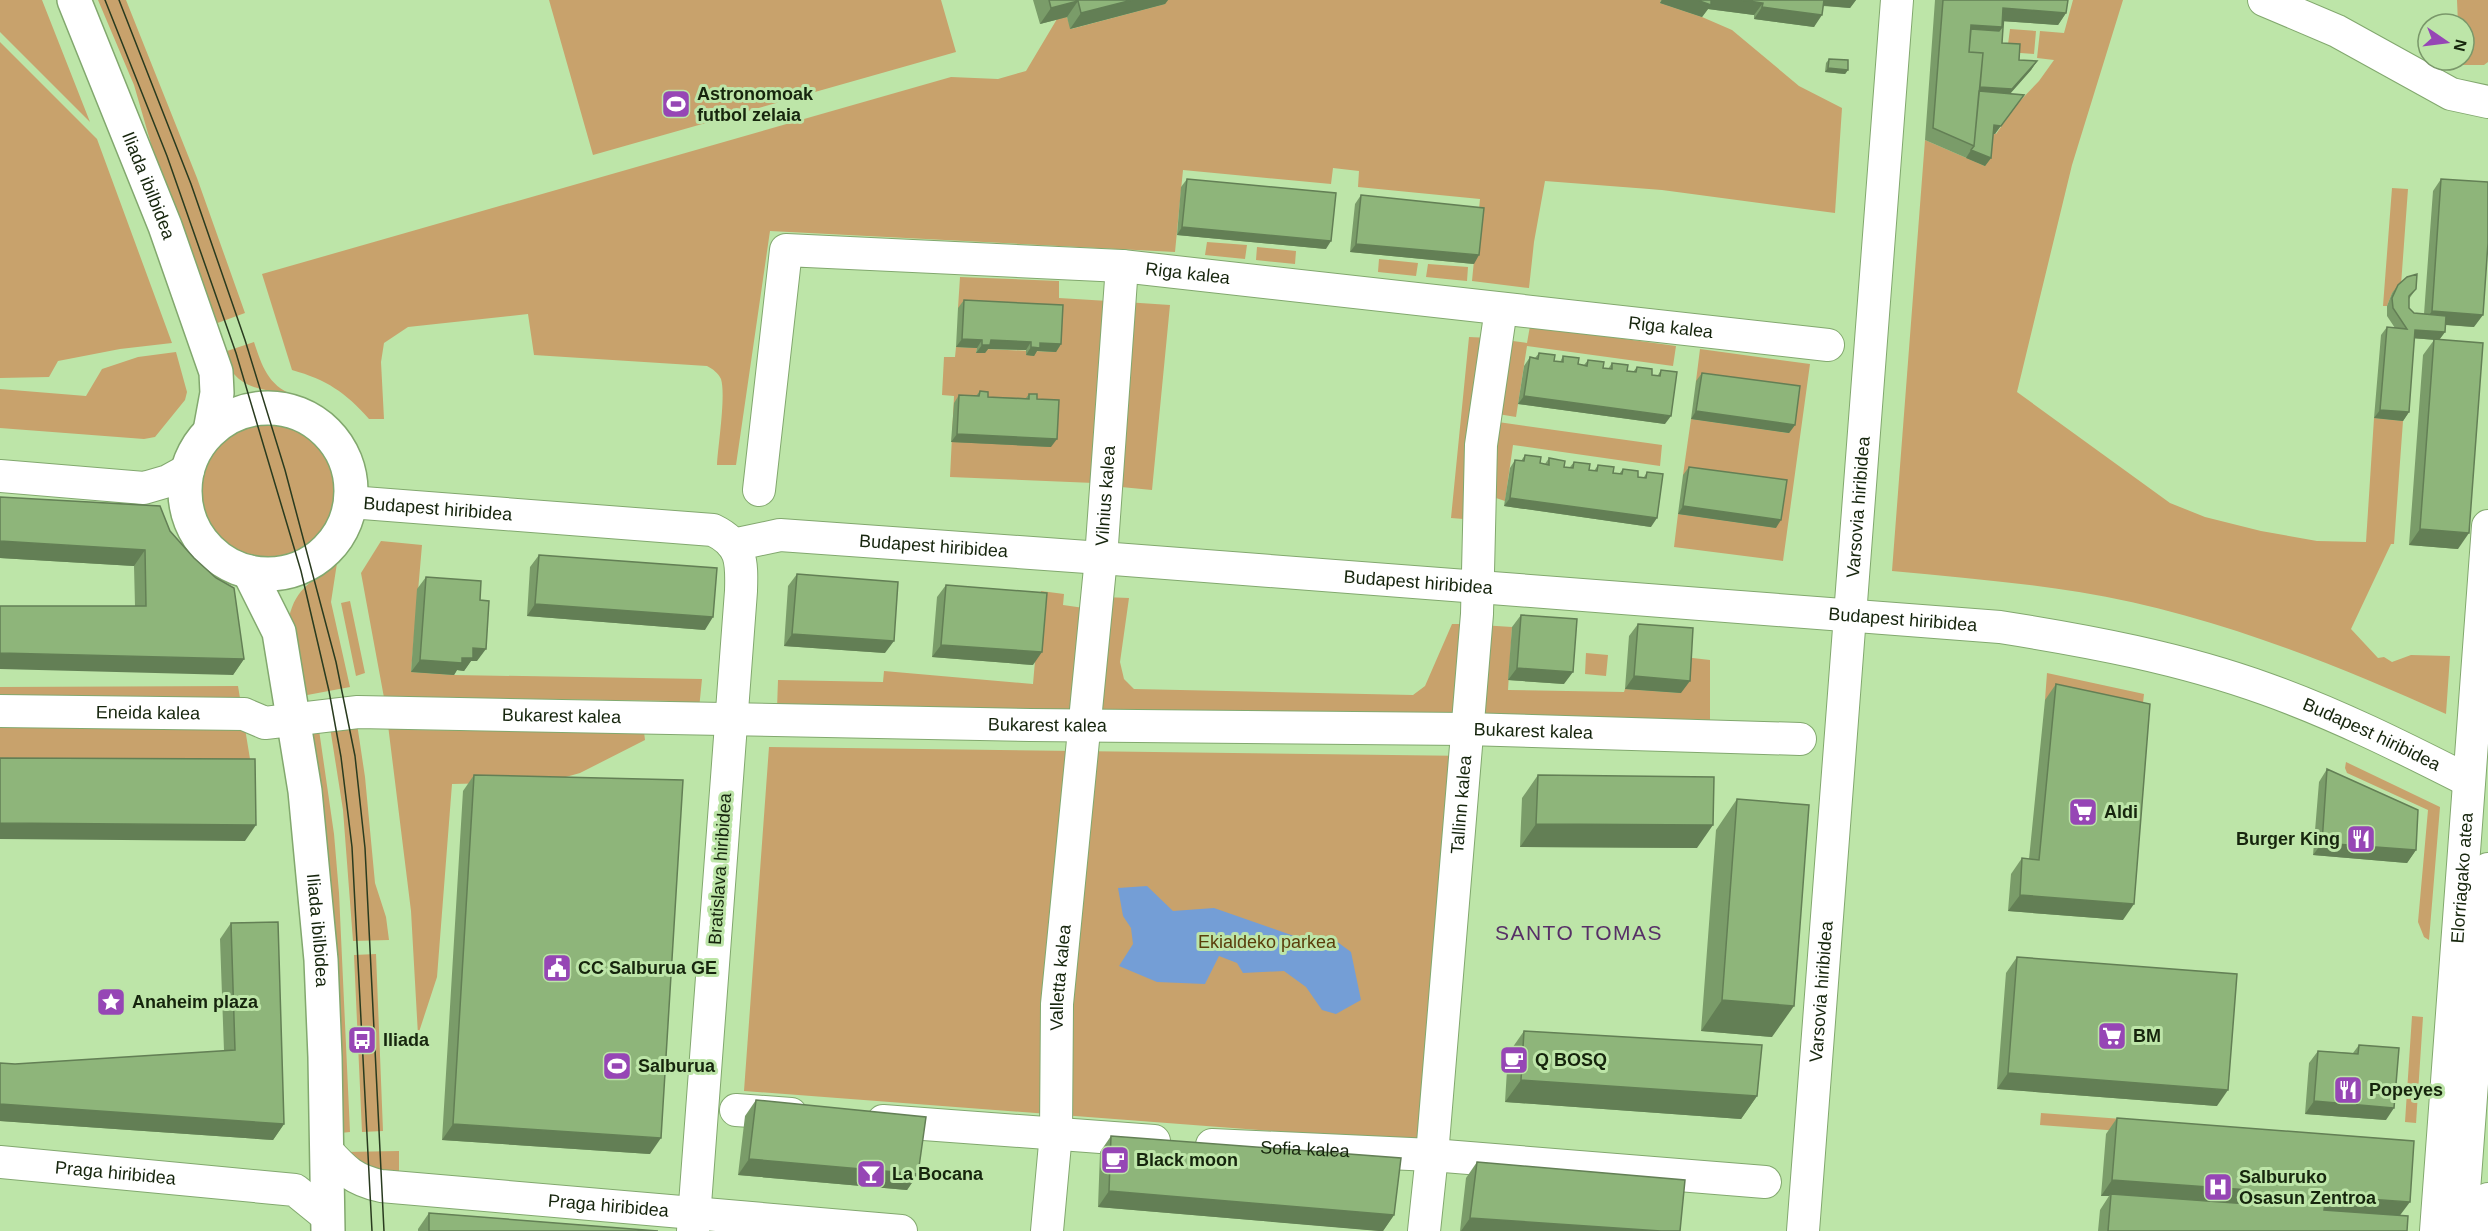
<svg xmlns="http://www.w3.org/2000/svg" width="2488" height="1231" font-family="Helvetica,sans-serif">
<style>
.green{fill:#c8a26c}
.water{fill:#749ed6}
.lines{fill:none;stroke-linecap:round;stroke-linejoin:round}
.minor-casing{stroke:#82a86e;stroke-width:34}
.major-casing{stroke:#82a86e;stroke-width:36}
.minor{stroke:#fff;stroke-width:32}
.major{stroke:#fff;stroke-width:33}
.tram{stroke:#293b1f;stroke-width:1.5}
.wall{fill:#7a9c69}
.shaded-wall{fill:#637f55}
.building{fill:#8eb57a;stroke:#637f55;stroke-width:1.5}
.labels{text-anchor:middle;dominant-baseline:central;stroke-width:6;stroke-linejoin:round;paint-order:stroke}
.poi-label{font-size:18px;font-weight:bold;fill:#16250d;stroke:#bde5a8;text-anchor:start}
.street-label{font-size:18px;fill:#16250d;stroke:#bde5a8}
.park-label{font-size:18px;fill:#5b3e0b;stroke:#bde5a8}
.quarter-label{font-size:21px;letter-spacing:1.5px;fill:#573067;stroke:#bde5a8}
</style>
<rect width="100%" height="100%" fill="#bde5a8"/>
<path class="green" d="M0,0H42L90,122L0,32Z
M98,0H126L197,178L245,313L212,325L167,199L134,85Z
M549,0H941L956,52L593,155Z
M1164,0H1661L1660,3L1702,17L1732,30L1799,86L1842,108L1835,213L1662,190L1545,181L1534,242L1529,288L1472,281L1480,199L1358,187L1359,171L1333,168L1331,184L1183,170L1175,252L770,231L736,465H717C718,446 726,395 721,379C718,373 713,369 707,366L534,355L528,314L408,327L384,343L381,362L384,419H369C345,392 327,380 292,370L262,274L951,77L998,79L1026,71L1057,19L1067,17L1071,29L1165,4Z
M2073,0H2123L2072,165L2017,392L2170,503L2205,517L2261,531L2317,541L2366,542L2374,418L2403,421L2394,544H2391L2351,629L2378,658L2384,657L2392,662L2411,655L2450,656L2446,714C2328,661 2207,613 2079,592C2017,582 1954,577 1892,571L1925,140L1985,166L1988,133L1996,134L2018,103L2039,81L2054,60L2037,58L2040,31L2064,33Z
M2457,0H2488V62L2484,65H2459V60H2464V24H2458Z
M2010,29L2036,31L2034,54L2007,52Z
M0,42L97,139L172,343L120,349L58,361L49,377L0,378Z
M2392,188L2408,189L2401,285L2392,293L2387,306H2383Z
M1207,242L1247,245L1245,259L1205,255Z
M1257,247L1296,251L1295,264L1256,260Z
M1379,259L1418,263L1416,276L1378,272Z
M1428,264L1468,267L1467,281L1426,277Z
M960,277L1059,281V298L1108,301L1094,483L950,477L954,396L942,395L944,357H955L956,347L977,348L976,353H984L985,349L1056,352L1057,313L958,308Z
M1125,302L1170,305L1152,490L1111,486Z
M1530,326L1676,346L1673,366L1527,346L1516,417L1492,413L1498,339L1527,343Z
M1469,337L1491,338L1476,520L1451,518Z
M254,342C262,366 268,385 293,395C258,388 238,391 221,353Z
M1700,349L1810,364L1783,561L1674,547L1678,514L1776,528L1683,475L1691,419L1788,433L1794,394L1696,381Z
M176,352L187,392L185,400L155,437L144,439L0,428V389L86,396L102,369L138,357Z
M1491,421L1662,445L1660,466L1513,445L1505,501L1484,494Z
M201 491a67 67 0 1 1 134 0a67 67 0 1 1-134 0Z
M381,541L422,545L411,672L454,675L702,679L699,709L679,707L672,701L419,697L385,703L361,573Z
M337,563L331,602L350,687L302,696L289,618C296,586 314,581 337,563Z
M1041,591L1064,594L1063,605L1084,608L1076,714L777,709L778,680L883,682L884,671L1033,684Z
M1103,597L1129,598L1120,662L1124,679L1134,689L1413,695L1425,686L1452,624H1466L1458,713L1095,712Z
M350,601L365,673L356,676L341,603Z
M1481,625L1512,627L1508,690L1624,692L1625,689L1681,693L1684,657L1710,660V723L1475,720Z
M1586,653L1608,655L1606,676L1585,674Z
M2047,673L2144,694L2143,703L2045,700Z
M238,686L251,765L0,760V687Z
M356,717L365,777L375,883L386,917L389,940L353,941L343,810L329,721Z
M318,723L334,834L339,893L350,1132L340,1133L306,726Z
M388,725H403L409,730L644,732L645,740L580,773L548,782L452,784L437,977L418,1035L411,911Z
M769,747L1473,756L1444,1144L744,1091Z
M2346,762L2440,807L2429,940L2424,937L2418,922L2428,810L2347,773L2345,768Z
M376,954L383,1131L362,1132L354,955Z
M2412,1016L2423,1017L2416,1123L2405,1122Z
M2041,1113L2405,1140L2404,1152L2040,1125Z
M399,1151V1180L374,1177L344,1152Z"/>
<path class="water" d="M1147,886L1173,911L1214,908L1294,936L1332,938L1351,952L1361,1000L1336,1014L1322,1010L1306,987L1284,971L1243,973L1237,963L1219,956L1205,984L1157,982L1119,966L1133,944L1131,928L1123,916L1118,888Z"/>
<g class="lines">
<g class="minor-casing">
<g id="minor">
<path d="M2264,0L2337,31L2451,94L2488,102"/>
<path d="M0,476L144,488L168,481L188,470"/>
<path id="s1" d="M759,490L786,250L1122,266L1828,345"/>
<path id="s2" d="M350,502L713,530C742,544 742,561 741,591L693,1231"/>
<path id="s3" d="M733,545L780,535L1101,558L2000,627C2089,641 2180,658 2266,689C2336,714 2402,747 2469,781"/>
<path id="s4" d="M0,711L244,714L265,723L358,712L1030,725L1466,729L1800,739"/>
<path d="M736,1110L791,1114"/>
<path d="M883,1121L1154,1141"/>
<path id="s5" d="M1212,1145L1432,1155L1765,1182"/>
<path id="s6" d="M327,1151C345,1171 354,1180 381,1186L901,1231"/>
<path id="s7" d="M0,1162L295,1190L327,1216"/>
<path id="s8" d="M1047,1231L1056,1133L1057,1004L1101,558L1122,266"/>
<path id="s9" d="M1424,1231L1432,1155L1477,614L1481,445L1501,309"/>
<path id="s10" d="M1803,1231L1897,0"/>
<path id="s11" d="M2436,1231L2488,526"/>
<path d="M2461,1231L2488,869"/>
<path d="M2486,1231L2488,1199"/>
</g>
</g>
<g class="major-casing">
<g id="major">
<path id="s12" d="M74,0L165,226L216,372L217,393L210,431"/>
<circle cx="268" cy="491" r="83"/>
<path id="s13" d="M249,572L279,632L305,791L321,960L325,1057L328,1231"/>
</g>
</g>
<use href="#minor" class="minor"/>
<use href="#major" class="major"/>
<path class="tram" d="M105,0L167,156L236,353L301,571L329,691L341,757L352,847L372,1231
M119,0L191,184L245,340L285,470L336,662L355,756L365,848L384,1231"/>
</g>
<path class="wall" d="M1033,0H1168L1165,4L1070,29L1067,17L1040,24Z
M1661,0H1856L1850,8L1823,6L1814,27L1754,19V15L1708,9L1702,17L1660,3Z
M1935,0H2068L2066,13L2058,25L2003,21L2002,43L2019,60L2037,61L2031,70L2010,94L1995,134H1993L1991,158L1985,166L1925,140Z
M1829,59L1848,70L1845,74L1825,72L1826,63Z
M1187,179L1326,249L1177,235L1181,187Z
M2441,179L2474,327L2445,325V332L2439,340L2458,549L2409,545L2423,355L2434,340L2414,338L2409,412L2403,421L2374,418L2381,335L2387,327L2395,328L2387,316V306L2392,293L2398,285L2416,289L2409,299V308L2414,313L2424,314L2433,191Z
M1361,195L1474,264L1350,252L1355,204Z
M964,300L1061,344L1056,352L1037,351L1034,356L1026,355V350L988,349L985,353H976L977,348L956,347L958,308Z
M1539,353L1554,361L1560,362L1563,356L1578,364L1584,365L1588,360L1603,368L1608,369L1612,363L1627,371L1633,372L1637,367L1652,375H1658L1661,370L1665,424L1518,404L1524,366L1530,357L1535,358Z
M1702,373L1795,425L1789,433L1691,419L1696,381Z
M980,391L988,397L1026,398L1029,394L1051,447L951,442L954,403L959,395L976,396Z
M1525,455L1540,463L1545,464L1549,458L1564,467H1570L1574,462L1589,470L1594,471L1598,465L1613,473L1619,474L1623,469L1638,477H1644L1647,472L1651,527L1504,506L1510,468L1515,460L1521,461Z
M1689,467L1776,528L1678,514L1683,475Z
M170,531L244,659L233,675L135,606L134,566L0,558Z
M539,555L705,630L527,616L530,567Z
M797,574L885,653L784,646L788,586Z
M426,577L480,600L477,661H471L464,671L457,670L454,675L411,672L417,589Z
M946,585L1033,665L932,657L937,597Z
M1521,615L1564,684L1508,680L1512,627Z
M1638,624L1681,693L1625,689L1629,636Z
M2056,684L2123,920L2008,911L2011,874L2022,858L2029,859L2045,700Z
M2327,769L2416,850L2407,863L2313,855L2319,782Z
M474,775L650,1154L442,1140L463,791Z
M1538,775L1697,848L1520,847L1522,798Z
M1737,799L1772,1037L1701,1031L1716,830Z
M231,923L284,1124L273,1140L0,1121V1063L15,1064L224,1051L220,939Z
M2017,957L2217,1106L1997,1089L2006,973Z
M1524,1031L1757,1096L1741,1119L1505,1102L1508,1054Z
M2359,1045L2386,1120L2305,1114L2309,1063L2318,1051L2353,1053Z
M756,1100L918,1174L907,1190L738,1175L745,1116Z
M2117,1118L2400,1216L2407,1231H2098L2100,1210L2109,1196H2101L2106,1134Z
M1111,1136L1394,1215L1383,1231L1098,1207L1100,1152Z
M1477,1162L1680,1231H1460L1466,1178Z
M429,1213L658,1231H418V1229Z"/>
<path class="shaded-wall" d="M1132,0H1168L1165,4L1070,29L1081,13Z
M1662,0H1742L1763,3L1754,15L1708,9L1702,17L1660,3Z
M1820,0H1856L1850,8L1817,5Z
M1078,1L1067,17L1040,24L1051,8Z
M1762,7L1822,15L1814,27L1754,19Z
M2003,8L2066,13L2058,25L2000,21Z
M1971,25L2002,27L1993,39L1968,37Z
M2037,61L2031,70L2007,97L1976,95L1977,87Z
M1828,68L1848,70L1845,74L1825,72Z
M2024,95L1995,134L1988,133L1994,125Z
M1971,150L1991,158L1985,166L1966,158Z
M1182,227L1331,241L1326,249L1177,235Z
M1356,244L1479,255L1474,264L1350,252Z
M2432,311L2483,315L2474,327L2423,323Z
M2415,330L2445,332L2439,340L2409,338Z
M962,339L982,340L977,348L956,347Z
M991,340L1031,342L1026,350L988,349L985,353H976L982,345Z
M1040,343L1061,344L1056,352L1037,351L1034,356L1026,355L1031,347Z
M1524,396L1671,416L1665,424L1518,404Z
M2380,410L2409,412L2403,421L2374,418Z
M1696,411L1795,425L1789,433L1691,419Z
M957,434L1057,439L1051,447L951,442Z
M1510,498L1657,518L1651,527L1504,506Z
M1683,506L1781,520L1776,528L1678,514Z
M2420,529L2469,533L2458,549L2409,545Z
M0,541L145,550L134,566L0,558Z
M535,604L713,617L705,630L527,616Z
M792,634L894,641L885,653L784,646Z
M941,645L1042,652L1033,665L932,657Z
M473,648L486,649L477,661H471L464,671L457,670L454,675L411,672L420,660L462,658Z
M0,653L244,659L233,675L0,669Z
M1517,668L1573,672L1564,684L1508,680Z
M1634,676L1690,681L1681,693L1625,689Z
M0,823L256,825L245,841L0,839Z
M1536,824L1713,825L1697,848L1520,847Z
M2322,843L2416,850L2407,863L2313,855Z
M2020,895L2134,904L2123,920L2008,911Z
M1722,1000L1794,1006L1772,1037L1701,1031Z
M2008,1073L2228,1090L2217,1106L1997,1089Z
M1521,1080L1757,1096L1741,1119L1505,1102Z
M2314,1101L2394,1108L2386,1120L2305,1114Z
M0,1104L284,1124L273,1140L0,1121Z
M453,1124L661,1138L650,1154L442,1140Z
M749,1159L918,1174L907,1190L738,1175Z
M2112,1180L2249,1190L2238,1206L2111,1194L2109,1196H2101Z
M1109,1191L1394,1215L1383,1231H1379L1098,1207Z
M2326,1196L2410,1202L2398,1218L2314,1212Z
M1470,1218L1661,1231H1461Z"/>
<path class="building" d="M1049,0H1132L1081,13L1078,1L1051,8Z
M1697,0H1711V5Z
M1742,0H1824L1822,15L1762,7L1763,3Z
M1943,0H2068L2066,13L2003,8L2002,27L1971,25L1969,52L1983,53L1974,146L1933,128Z
M2003,13H2004L2002,43L2020,44L2019,60L2037,61L2012,89L1980,87L1983,53L1969,52L1971,29L1999,31L2002,27Z
M1829,59L1848,60V70L1828,68Z
M1979,91L2024,95L2001,126L1994,125L1991,158L1971,150L1974,146Z
M1187,179L1336,193L1331,241L1182,227Z
M2441,179L2488,182V243L2483,315L2432,311Z
M1361,195L1484,208L1479,255L1356,244Z
M2417,274L2416,289L2409,296V308L2414,313L2446,316L2445,332L2415,330L2409,412L2380,410L2387,327L2407,329L2393,308L2392,298L2398,285L2407,277Z
M964,300L1063,305L1061,344L1040,343V348L1031,347V342L991,340L990,345H982V340L962,339Z
M2434,339L2483,343L2469,533L2420,529Z
M1539,353L1555,355L1554,361L1563,362V356L1579,358L1578,364L1587,366L1588,360L1604,362L1603,368L1612,369V363L1628,365L1627,371L1636,372L1637,367L1652,369V375L1660,376L1661,370L1677,372L1671,416L1524,396L1530,357L1538,359Z
M1702,373L1800,386L1795,425L1696,411Z
M980,391L988,392V397L1029,399V394H1037V399L1059,400L1057,439L957,434L959,395L979,396Z
M1525,455L1541,457L1540,463L1549,465V458L1565,461L1564,467L1573,468L1574,462L1590,464L1589,470L1597,471L1598,465L1614,467L1613,473L1622,474L1623,469L1638,471V477L1646,478L1647,472L1663,474L1657,518L1510,498L1515,460L1524,461Z
M1689,467L1787,480L1781,520L1683,506Z
M0,497L160,506L170,531L194,558L216,578L234,588L244,659L0,653V606H146L145,550L0,541Z
M539,555L717,568L713,617L535,604Z
M797,574L898,582L894,641L792,634Z
M426,577L481,581L480,600L489,601L486,649L473,648V658H462V663L420,660Z
M946,585L1047,593L1042,652L941,645Z
M1521,615L1577,619L1573,672L1517,668Z
M1638,624L1693,628L1690,681L1634,676Z
M2056,684L2150,704L2134,904L2020,895L2022,858L2039,860Z
M0,758L255,759L256,825L0,823Z
M2327,769L2418,810L2416,850L2322,843Z
M474,775L683,780L661,1138L453,1124Z
M1538,775L1714,777L1713,825L1536,824Z
M1737,799L1809,805L1794,1006L1722,1000Z
M278,922L284,1124L0,1104V1063L15,1064L235,1050L231,923Z
M2017,957L2237,974L2228,1090L2008,1073Z
M1524,1031L1762,1045L1757,1096L1521,1080Z
M2359,1045L2399,1048L2394,1108L2314,1101L2318,1051L2358,1054Z
M756,1100L926,1117L918,1174L749,1159Z
M2117,1118L2414,1141L2410,1202L2326,1196L2324,1210L2408,1216L2407,1231H2108L2111,1194L2248,1204L2249,1190L2112,1180Z
M1111,1136L1401,1158L1394,1215L1109,1191Z
M1477,1162L1685,1180L1680,1231H1661L1470,1218Z
M429,1213L658,1231H429Z"/>
<defs>
<g id="stadium-square" transform="scale(1.5)"><rect x="-9" y="-9" width="18" height="18" rx="4" fill="#9646b5" stroke="#bde5a8"/><path d="M0-5a6.5 5 0 1 0 0 10a6.5 5 0 1 0 0-10ZM-3.5-1.8h7v3.6h-7Z" fill="#fff"/></g>
<g id="supermarket-square" transform="scale(1.5)"><rect x="-9" y="-9" width="18" height="18" rx="4" fill="#9646b5" stroke="#bde5a8"/><path d="M-6-5.5h2.5l.6 2H6L4.5 2H-2.5L-4.4-4H-6ZM-1.5 3.2a1.3 1.3 0 1 0 .1 0ZM3 3.2a1.3 1.3 0 1 0 .1 0Z" fill="#fff"/></g>
<g id="restaurant-square" transform="scale(1.5)"><rect x="-9" y="-9" width="18" height="18" rx="4" fill="#9646b5" stroke="#bde5a8"/><path d="M-5-6h1v4h1v-4h1v4h1v-4h1v5L-1.5 .5V6h-2V.5L-5-1ZM5-6V6H3V1.5H1.5Q1.5-4 5-6Z" fill="#fff"/></g>
<g id="civic-square" transform="scale(1.5)"><rect x="-9" y="-9" width="18" height="18" rx="4" fill="#9646b5" stroke="#bde5a8"/><path d="M-.6-6.5H3V-4.5H.6V-3L4-1V1h2V6H-6V1h2V-1L-.6-3ZM-1.2 2.5V6h2.4V2.5Z" fill="#fff"/></g>
<g id="sight-square" transform="scale(1.5)"><rect x="-9" y="-9" width="18" height="18" rx="4" fill="#9646b5" stroke="#bde5a8"/><path d="M0-6L1.8-2.2L6-1.7L2.9 1.2L3.7 5.4L0 3.3L-3.7 5.4L-2.9 1.2L-6-1.7L-1.8-2.2Z" fill="#fff"/></g>
<g id="bus-square" transform="scale(1.5)"><rect x="-9" y="-9" width="18" height="18" rx="4" fill="#9646b5" stroke="#bde5a8"/><path d="M-5-6H5V4H4V6H2V4H-2V6H-4V4H-5ZM-3.5-4V0h7V-4ZM-3.5 1.2v1.5H-2V1.2ZM2 1.2v1.5H3.5V1.2Z" fill="#fff"/></g>
<g id="cafe-square" transform="scale(1.5)"><rect x="-9" y="-9" width="18" height="18" rx="4" fill="#9646b5" stroke="#bde5a8"/><path d="M-5.5-4.5H6V0H3Q3 3.5 0 3.5H-2.5Q-5.5 3.5-5.5 0ZM3-3.2v2h1.7v-2ZM-6 4.5H4V6H-6Z" fill="#fff"/></g>
<g id="bar-square" transform="scale(1.5)"><rect x="-9" y="-9" width="18" height="18" rx="4" fill="#9646b5" stroke="#bde5a8"/><path d="M-6-5H6L.8 .8V4.5H3.5V6h-7V4.5H-.8V.8Z" fill="#fff"/></g>
<g id="hospital-square" transform="scale(1.5)"><rect x="-9" y="-9" width="18" height="18" rx="4" fill="#9646b5" stroke="#bde5a8"/><path d="M-5-5h3v3.5h4V-5h3V5h-3V1.5h-4V5h-3Z" fill="#fff"/></g>
</defs>
<g fill-rule="evenodd">
<use href="#stadium-square" x="676" y="104"/>
<use href="#supermarket-square" x="2083" y="812"/>
<use href="#restaurant-square" x="2361" y="839"/>
<use href="#civic-square" x="557" y="968"/>
<use href="#sight-square" x="111" y="1002"/>
<use href="#supermarket-square" x="2112" y="1036"/>
<use href="#bus-square" x="362" y="1040"/>
<use href="#cafe-square" x="1514" y="1060"/>
<use href="#stadium-square" x="617" y="1066"/>
<use href="#restaurant-square" x="2348" y="1090"/>
<use href="#cafe-square" x="1115" y="1160"/>
<use href="#bar-square" x="871" y="1174"/>
<use href="#hospital-square" x="2218" y="1187"/>
</g>
<g class="labels">
<g class="poi-label">
<text x="697" y="94">Astronomoak<tspan x="697" dy="21">futbol zelaia</tspan></text>
<text x="2104" y="812">Aldi</text>
<text x="2340" y="839" text-anchor="end">Burger King</text>
<text x="578" y="968">CC Salburua GE</text>
<text x="132" y="1002">Anaheim plaza</text>
<text x="2133" y="1036">BM</text>
<text x="383" y="1040">Iliada</text>
<text x="1535" y="1060">Q BOSQ</text>
<text x="638" y="1066">Salburua</text>
<text x="2369" y="1090">Popeyes</text>
<text x="1136" y="1160">Black moon</text>
<text x="892" y="1174">La Bocana</text>
<text x="2239" y="1177">Salburuko<tspan x="2239" dy="21">Osasun Zentroa</tspan></text>
</g>
<g class="street-label">
<text stroke="none"><textPath href="#s12" startOffset="200">Iliada ibilbidea</textPath></text>
<text stroke="none"><textPath href="#s1" startOffset="644">Riga kalea</textPath></text>
<text stroke="none"><textPath href="#s1" startOffset="1130">Riga kalea</textPath></text>
<text stroke="none"><textPath href="#s8" startOffset="738">Vilnius kalea</textPath></text>
<text stroke="none"><textPath href="#s10" startOffset="726">Varsovia hiribidea</textPath></text>
<text stroke="none"><textPath href="#s2" startOffset="88">Budapest hiribidea</textPath></text>
<text stroke="none"><textPath href="#s3" startOffset="202">Budapest hiribidea</textPath></text>
<text stroke="none"><textPath href="#s3" startOffset="688">Budapest hiribidea</textPath></text>
<text stroke="none"><textPath href="#s3" startOffset="1174">Budapest hiribidea</textPath></text>
<text stroke="none"><textPath href="#s4" startOffset="148">Eneida kalea</textPath></text>
<text stroke="none"><textPath href="#s4" startOffset="564">Bukarest kalea</textPath></text>
<text stroke="none"><textPath href="#s4" startOffset="1050">Bukarest kalea</textPath></text>
<text stroke="none"><textPath href="#s4" startOffset="1536">Bukarest kalea</textPath></text>
<text stroke="none"><textPath href="#s3" startOffset="1660">Budapest hiribidea</textPath></text>
<text stroke="none"><textPath href="#s9" startOffset="428">Tallinn kalea</textPath></text>
<text transform="translate(720 869) rotate(-86)">Bratislava hiribidea</text>
<text stroke="none"><textPath href="#s11" startOffset="354">Elorriagako atea</textPath></text>
<text stroke="none"><textPath href="#s13" startOffset="368">Iliada ibilbidea</textPath></text>
<text stroke="none"><textPath href="#s8" startOffset="254">Valletta kalea</textPath></text>
<text stroke="none"><textPath href="#s10" startOffset="240">Varsovia hiribidea</textPath></text>
<text stroke="none"><textPath href="#s5" startOffset="93">Sofia kalea</textPath></text>
<text stroke="none"><textPath href="#s7" startOffset="116">Praga hiribidea</textPath></text>
<text stroke="none"><textPath href="#s6" startOffset="294">Praga hiribidea</textPath></text>
</g>
<g class="park-label">
<text x="1267" y="942">Ekialdeko parkea</text>
</g>
<g class="quarter-label">
<text x="1579" y="932">SANTO TOMAS</text>
</g>
</g>
<g transform="translate(2446 42) rotate(104)"><circle r="28" fill="#bde5a8" stroke="#7a986a" stroke-width="1.5"/>
<path d="M0-4.5L10 22L0 15L-10 22Z" fill="#9646b5"/>
<text y="-9" font-size="16" font-weight="bold" text-anchor="middle" fill="#16250d">N</text>
</g>
</svg>
